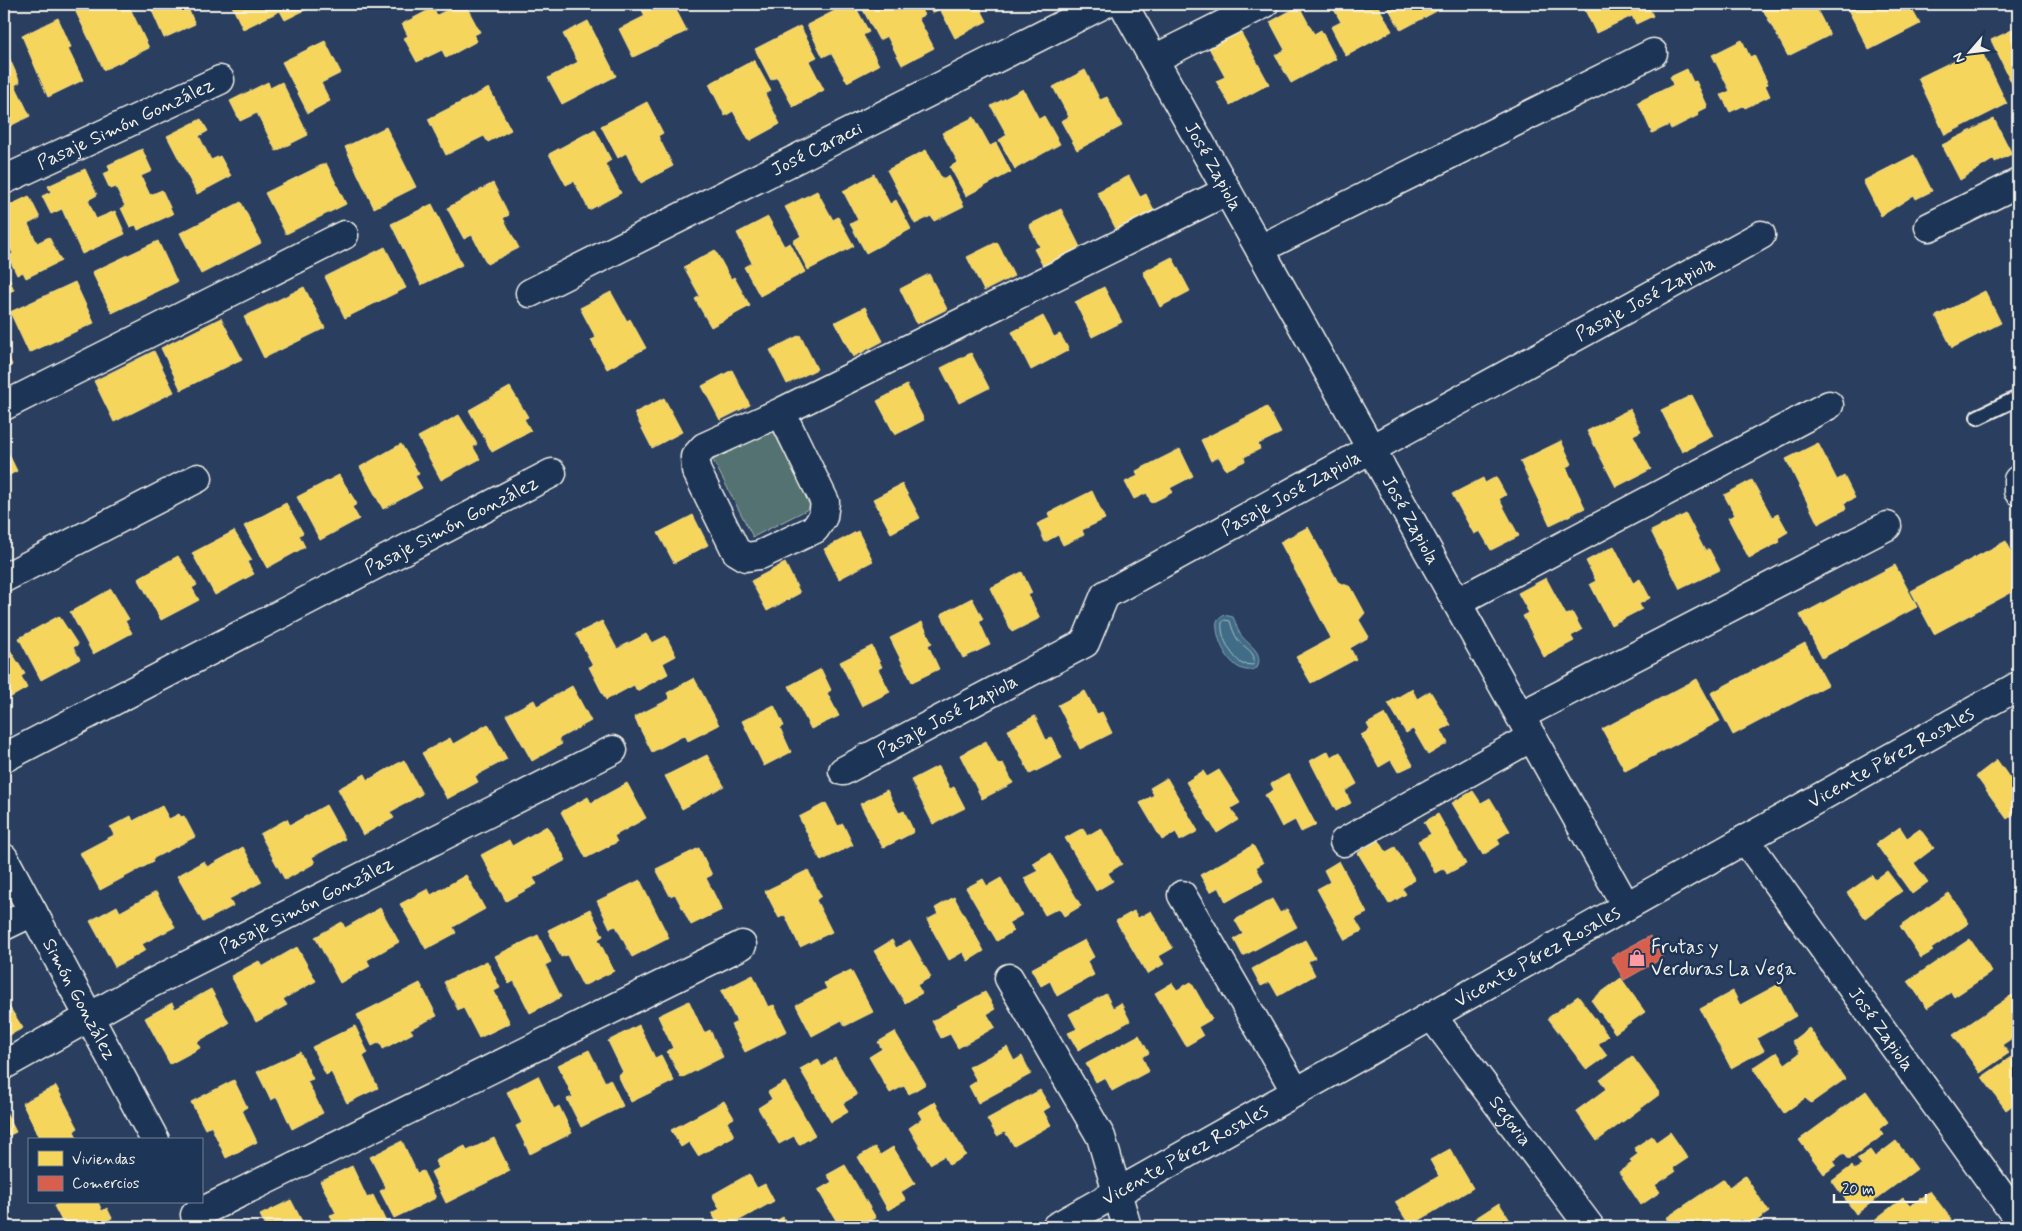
<svg xmlns="http://www.w3.org/2000/svg" width="2022" height="1231" font-family="Mynerve,sans-serif">
<style>
.green{fill:#537271;stroke:#a4b2ac}
.water{fill:#416c87;stroke:#89a1ae}
.homes{fill:#f6d55c;stroke:#f5dd86}
.shops{fill:#d6604d;stroke:#df8c7c}
.lines{fill:none;stroke-linecap:round;stroke-linejoin:round}
.shore{stroke:#acbcc1;stroke-width:1}
.service-casing{stroke:#f4f1e8;stroke-width:18}
.minor-casing{stroke:#f4f1e8;stroke-width:31}
.tertiary-casing{stroke:#f4f1e8;stroke-width:31}
.service{stroke:#1d3557;stroke-width:14}
.minor{stroke:#1d3557;stroke-width:28}
.tertiary{stroke:#1d3557;stroke-width:28}
.labels{text-anchor:middle;dominant-baseline:central;stroke-width:5;stroke-linejoin:round;paint-order:stroke}
.street-label{font-size:19px;fill:#f4f1e8;stroke:#1d3557}
.poi-label{font-size:19px;fill:#f4f1e8;stroke:#1d3557;text-anchor:start}
</style>
<rect width="100%" height="100%" fill="#2a3e60"/>
<filter id="ink" filterUnits="userSpaceOnUse"><feTurbulence type="fractalNoise" baseFrequency=".02" numOctaves="2"/><feDisplacementMap in="SourceGraphic" scale="10" xChannelSelector="R" yChannelSelector="G"/><feConvolveMatrix kernelMatrix="1 2 1 2 8 2 1 2 1" color-interpolation-filters="sRGB"/></filter>
<g filter="url(#ink)">
<path class="green" d="M772,429L812,507L753,537L713,460Z"/>
<path class="water" d="M1224,615L1233,617C1236,622 1236,627 1239,632C1246,645 1265,650 1257,668C1234,680 1214,640 1217,621Z"/>
<path class="homes" d="M78,4H128L149,48L104,70L73,6Z
M149,4H186L195,24L164,38Z
M231,4H309L311,7L285,20L280,11L243,29Z
M459,4H465L480,32L474,35L477,41L446,58L442,50L417,62L404,38L408,36L402,24L433,8L437,15Z
M607,4H621L610,9Z
M639,4H673L687,31L633,57L619,29L645,16Z
M848,4H854L869,32L863,35L879,65L847,82L831,53L823,57L807,25Z
M871,4H918L924,15L918,18L934,48L902,65L887,36L879,40L862,8Z
M927,4H978L987,21L955,38L940,9L932,13Z
M1331,4H1369L1370,6L1377,4L1392,31L1346,56L1331,27L1341,22Z
M1386,4H1445L1446,6L1401,30Z
M1582,4H1647L1653,16L1636,24L1632,16L1596,33Z
M1760,4H1814L1830,35L1788,56Z
M1845,4H1909L1920,24L1869,50Z
M1299,6L1314,34L1321,30L1336,59L1291,83L1275,55L1285,50L1270,22Z
M58,18L71,47L68,49L83,80L48,97L22,36Z
M588,21L616,76L562,104L548,78L578,62L563,34Z
M800,26L817,57L809,61L824,90L793,107L777,77L771,80L755,49Z
M2018,27V96L1991,40Z
M1239,29L1269,84L1230,105L1216,81L1225,77L1208,46Z
M1742,40L1750,57L1754,55L1768,84L1765,85L1770,96L1745,108L1743,106L1730,112L1721,95L1730,91L1712,55Z
M325,41L341,73L321,83L330,101L308,113L282,62Z
M1980,48L2007,104L1945,135L1918,78Z
M7,53L20,82L15,85L30,116L4,129V55Z
M754,60L771,91L765,94L780,124L749,141L733,111L725,116L709,84Z
M1687,69L1693,82L1696,81L1708,107L1698,112L1699,115L1671,129L1669,125L1652,133L1638,102L1673,85L1670,77Z
M1085,70L1100,100L1107,97L1122,126L1077,150L1061,121L1069,117L1053,87Z
M268,82L270,88L282,82L308,135L276,151L257,113L240,121L230,101Z
M489,88L511,130L488,142L484,136L446,155L428,119Z
M1023,89L1039,119L1044,116L1060,144L1015,169L999,140L1007,135L991,106Z
M647,102L663,133L658,136L673,166L641,183L626,153L618,158L601,126Z
M974,117L990,146L996,143L1011,172L966,196L950,167L958,162L942,133Z
M201,119L208,131L199,136L211,160L220,156L231,176L197,194L167,136Z
M1994,119L2012,154L1995,162L1994,159L1960,180L1942,145Z
M386,127L416,187L374,208L345,147Z
M595,129L611,160L605,164L621,193L589,210L574,181L566,185L549,154Z
M142,149L152,171L141,176L150,195L162,190L173,214L138,230L136,225L130,227L121,208L125,206L116,187L110,189L103,174L110,171L108,165Z
M926,150L942,179L948,176L964,206L934,221L931,216L915,224L887,170Z
M1914,155L1932,191L1916,199L1914,195L1881,216L1863,181Z
M326,163L346,204L286,234L265,193Z
M85,169L97,195L88,200L96,219L115,211L125,234L82,254L62,209L51,214L42,196L51,192L48,186Z
M874,174L890,204L896,200L911,229L866,253L850,224L858,220L843,191Z
M1129,176L1140,197L1146,194L1154,211L1116,229L1097,192Z
M493,183L509,215L503,218L519,248L487,264L472,235L464,239L447,208Z
M817,191L833,220L838,217L854,246L808,270L793,241L801,236L785,207Z
M29,196L40,218L28,224L37,243L49,237L61,261L26,278L23,272L17,275L8,256L13,254L4,234V208Z
M241,202L261,243L201,274L180,233Z
M432,204L462,265L421,285L391,224Z
M1061,209L1080,247L1043,266L1034,249L1040,247L1029,225Z
M768,217L784,246L790,243L805,272L760,296L744,267L752,263L737,233Z
M158,241L177,282L112,313L92,272Z
M997,242L1014,276L984,291L967,257Z
M385,247L406,288L345,318L325,277Z
M715,250L731,279L734,277L750,306L711,327L695,299L700,296L684,267Z
M1172,257L1190,291L1160,307L1143,272Z
M4,267L14,290L4,294Z
M929,274L947,309L917,324L900,289Z
M75,282L94,323L29,353L10,312Z
M304,287L325,328L264,358L244,317Z
M1104,287L1122,322L1092,337L1075,302Z
M1985,291L2001,323L1952,348L1936,316Z
M611,292L627,321L630,319L646,348L607,369L591,340L596,338L580,308Z
M865,307L883,341L853,357L835,322Z
M1043,316L1054,337L1060,334L1069,350L1031,370L1012,332Z
M221,318L242,359L181,390L161,348Z
M800,335L817,369L787,384L770,350Z
M4,347L12,365L4,369Z
M154,351L174,392L114,422L94,381Z
M971,353L989,388L959,403L941,368Z
M732,370L750,405L720,420L702,386Z
M907,385L924,420L895,435L877,401Z
M510,387L528,417L524,419L531,431L492,452L469,410Z
M1692,395L1713,436L1682,452L1661,410Z
M664,398L682,432L652,448L634,413Z
M1267,407L1281,433L1258,444L1260,449L1244,457L1245,461L1226,470L1219,457L1211,461L1201,440Z
M1630,409L1641,431L1633,435L1651,469L1616,487L1587,431Z
M459,415L477,444L473,447L480,459L441,480L418,437Z
M1561,441L1572,464L1566,467L1585,508L1550,525L1520,461Z
M1818,443L1837,480L1844,476L1855,498L1844,503L1846,509L1818,524L1786,459Z
M4,444L17,471L4,478Z
M401,444L419,474L415,476L422,488L383,509L360,467Z
M1180,449L1193,476L1170,488L1173,492L1151,503L1147,493L1134,499L1125,482L1138,476L1136,471Z
M339,475L357,504L352,507L359,519L320,540L297,497Z
M1496,477L1506,495L1499,499L1519,536L1491,550L1480,531L1474,534L1452,494L1483,478L1485,483Z
M1752,480L1772,517L1778,514L1788,532L1778,538L1780,542L1749,558L1728,518L1735,515L1724,495Z
M902,484L920,518L891,533L873,499Z
M1092,491L1105,519L1082,530L1084,535L1063,545L1058,535L1045,542L1037,524L1050,518L1048,513Z
M286,503L303,533L299,535L305,547L267,568L244,526Z
M1686,514L1705,551L1709,549L1720,570L1680,589L1651,531Z
M693,515L708,545L674,563L658,533Z
M1308,527L1338,582L1351,587L1365,613L1359,620L1369,637L1350,648L1356,659L1311,683L1296,657L1331,638L1280,542Z
M234,531L252,560L247,562L254,574L215,595L192,553Z
M858,531L873,561L839,579L824,549Z
M2006,541L2018,564V589L1934,634L1911,591Z
M1614,546L1633,583L1640,579L1650,598L1639,604L1642,609L1611,625L1590,584L1596,581L1586,561Z
M178,556L197,585L192,588L199,600L161,620L138,578Z
M785,563L800,593L767,611L751,581Z
M1895,565L1917,607L1822,658L1800,615Z
M1022,572L1032,593L1028,595L1040,618L1012,632L990,588Z
M1546,578L1566,615L1572,612L1582,630L1571,636L1574,641L1544,657L1523,616L1529,613L1518,593Z
M111,589L129,619L125,621L132,633L93,654L70,612Z
M972,598L983,619L979,621L990,645L963,658L941,614Z
M59,616L78,645L73,647L80,659L41,680L19,638Z
M602,621L617,649L646,634L652,643L666,636L676,656L663,663L668,674L637,691L634,685L606,700L589,667L593,665L576,634Z
M922,622L932,643L928,645L939,669L912,682L890,638Z
M1805,643L1828,685L1733,735L1711,693Z
M7,645L25,674L21,676L27,688L4,701V647Z
M872,646L882,667L878,669L890,692L862,706L840,662Z
M821,669L831,690L827,693L839,716L811,729L789,686Z
M694,678L719,725L688,741L685,735L652,752L634,717L670,699L667,693Z
M1697,679L1720,721L1625,771L1602,729Z
M572,686L591,721L558,739L562,744L532,761L506,715L534,700L537,706Z
M1412,689L1417,699L1430,691L1451,725L1441,730L1448,743L1428,755L1413,729L1406,733L1388,703Z
M1085,691L1097,714L1102,712L1112,733L1080,749L1058,705Z
M774,705L784,726L780,728L791,752L764,766L742,721Z
M1385,714L1413,765L1398,772L1391,760L1379,767L1361,735L1370,730L1367,724Z
M1035,716L1046,740L1051,737L1062,758L1030,774L1008,730Z
M488,724L507,759L475,776L478,782L447,799L422,753L450,738L453,744Z
M986,741L998,765L1003,763L1013,783L982,799L960,755Z
M1328,751L1331,757L1340,752L1357,784L1345,791L1351,803L1336,811L1310,761Z
M707,755L724,786L682,809L665,776Z
M404,760L422,794L390,812L394,818L363,835L338,789L365,774L368,780Z
M1997,760L2018,790V801L2014,803L2018,811L2007,819L1976,776Z
M938,766L950,789L954,787L965,808L933,824L911,780Z
M1219,770L1240,803L1231,808L1238,820L1217,833L1186,782L1203,771L1207,777Z
M1289,774L1316,825L1301,832L1295,820L1282,827L1265,795L1274,790L1271,784Z
M1167,778L1198,831L1180,841L1176,832L1162,840L1140,803L1154,795L1150,788Z
M627,783L646,818L614,836L617,842L586,858L561,812L588,797L591,803Z
M887,790L899,813L904,811L914,832L883,848L860,804Z
M1473,791L1481,803L1490,798L1510,831L1497,839L1500,844L1483,855L1452,803Z
M826,803L838,826L843,824L853,845L821,861L799,817Z
M326,805L345,839L312,857L315,863L285,880L260,834L287,819L290,825Z
M162,806L169,819L179,814L181,817L184,816L195,837L152,859L153,862L100,890L80,853L114,835L110,827L131,816L133,821Z
M1438,814L1466,864L1447,874L1444,868L1435,873L1418,841L1431,834L1424,822Z
M547,826L566,860L533,878L537,884L506,901L481,855L509,840L512,846Z
M1900,827L1907,838L1920,829L1934,848L1914,863L1928,882L1912,894L1876,844Z
M1083,828L1087,836L1101,828L1122,864L1108,873L1113,881L1096,891L1065,838Z
M1379,840L1386,852L1395,847L1415,880L1402,888L1406,894L1389,904L1358,853Z
M1253,845L1263,863L1256,867L1263,881L1226,902L1219,887L1210,892L1200,875Z
M243,847L262,882L229,899L233,906L203,922L177,876L204,861L207,867Z
M699,848L712,875L706,878L722,910L691,925L675,894L670,896L656,869Z
M1050,853L1081,906L1064,916L1059,908L1045,915L1024,878L1038,871L1033,863Z
M1339,861L1367,913L1355,919L1362,931L1345,940L1317,889L1330,882L1324,870Z
M808,870L821,896L816,900L832,932L800,947L785,915L779,918L765,891Z
M1887,871L1902,891L1865,918L1847,893L1872,875L1875,880Z
M466,875L485,909L453,927L456,933L426,949L400,904L428,889L431,895Z
M1001,878L1022,915L1008,923L1013,931L997,941L966,888L983,879L987,886Z
M640,880L669,938L632,957L616,926L610,928L597,901Z
M156,892L175,927L142,944L146,950L115,967L90,921L117,906L120,912Z
M1949,893L1969,923L1931,949L1933,951L1921,958L1900,926Z
M954,897L984,951L968,961L963,952L949,960L927,920L938,914L935,908Z
M1272,899L1280,913L1287,909L1297,927L1243,956L1234,939L1243,934L1235,920Z
M380,908L399,942L367,960L370,966L340,983L315,937L342,922L345,928Z
M590,909L603,936L598,939L614,971L583,986L567,955L561,957L548,930Z
M1134,911L1138,918L1151,911L1173,948L1159,956L1164,964L1147,974L1116,921Z
M538,935L551,962L545,965L561,997L530,1013L514,981L509,984L495,956Z
M1970,939L1992,972L1954,997L1951,992L1927,1008L1908,981Z
M892,940L896,948L910,940L931,977L917,985L922,993L905,1003L874,951Z
M1085,940L1094,957L1087,961L1094,975L1057,996L1050,981L1041,986L1031,969Z
M1305,940L1315,958L1308,961L1315,975L1278,996L1270,982L1261,986L1252,969Z
M297,947L316,981L283,999L287,1005L256,1022L231,976L259,961L262,967Z
M487,961L500,988L494,991L510,1023L479,1038L463,1007L458,1010L444,982Z
M851,970L873,1012L845,1026L842,1020L812,1036L796,1005L827,989L824,983Z
M753,975L768,1007L774,1005L787,1031L745,1052L731,1025L737,1022L721,991Z
M1621,978L1645,1012L1615,1033L1591,1000Z
M1191,982L1212,1019L1198,1027L1203,1036L1186,1046L1155,993L1172,983L1177,990Z
M420,983L437,1016L410,1029L413,1033L383,1049L380,1042L372,1046L357,1015Z
M1779,984L1796,1016L1757,1038L1764,1050L1731,1068L1700,1009L1733,991L1740,1005Z
M211,989L229,1023L197,1042L200,1048L170,1064L145,1018L172,1003L175,1009Z
M985,992L995,1009L987,1014L995,1027L958,1048L950,1034L941,1038L932,1021Z
M1106,994L1113,1008L1121,1003L1130,1021L1078,1050L1068,1033L1077,1029L1069,1014Z
M2012,995L2018,1004V1034L2002,1045L2009,1053L1980,1073L1953,1035Z
M1578,996L1608,1036L1598,1044L1607,1056L1587,1070L1548,1018Z
M4,999L23,1028L4,1038Z
M689,1001L704,1033L710,1030L723,1057L681,1078L667,1051L673,1048L658,1016Z
M639,1025L655,1058L661,1055L674,1081L631,1102L618,1075L623,1072L608,1041Z
M355,1026L368,1053L363,1056L378,1088L347,1103L331,1072L326,1075L312,1047Z
M1809,1028L1845,1079L1811,1103L1805,1098L1784,1113L1753,1068L1777,1052L1785,1064L1800,1053L1792,1041Z
M895,1032L926,1084L909,1094L904,1086L890,1093L869,1057L882,1049L878,1042Z
M1139,1035L1149,1053L1142,1057L1149,1071L1112,1091L1105,1077L1096,1082L1086,1064Z
M1007,1047L1014,1061L1022,1056L1031,1074L978,1103L969,1086L977,1081L969,1067Z
M589,1050L605,1082L610,1079L623,1106L581,1127L567,1099L573,1097L558,1065Z
M300,1052L313,1079L307,1081L323,1113L292,1129L277,1097L271,1100L257,1072Z
M1632,1056L1660,1094L1597,1141L1576,1111L1606,1089L1600,1080Z
M2011,1057L2014,1062L2018,1059V1101L2006,1110L1982,1077Z
M835,1058L857,1095L843,1103L848,1112L831,1122L800,1069L818,1059L822,1067Z
M538,1076L554,1109L559,1106L572,1133L530,1154L516,1126L522,1123L507,1092Z
M234,1080L247,1107L242,1110L257,1142L226,1158L211,1126L205,1129L191,1102Z
M785,1082L815,1135L799,1145L794,1136L779,1144L758,1108L772,1099L768,1092Z
M56,1086L78,1128L74,1131L78,1140H41L22,1103Z
M1040,1090L1050,1107L1043,1111L1051,1125L1014,1146L1005,1132L997,1136L987,1119Z
M1866,1091L1888,1122L1879,1129L1883,1135L1849,1160L1844,1153L1833,1161L1836,1165L1824,1174L1799,1140Z
M724,1101L734,1118L727,1122L734,1136L698,1156L689,1142L681,1147L671,1130Z
M935,1102L966,1155L949,1165L944,1156L930,1164L909,1128L922,1119L918,1112Z
M4,1108L16,1132L4,1138Z
M1670,1132L1688,1158L1673,1168L1675,1172L1655,1185L1660,1192L1641,1205L1619,1172L1632,1163L1630,1160L1638,1154L1634,1148L1652,1136L1656,1142Z
M494,1138L510,1171L446,1203L431,1172L438,1168L435,1161L465,1146L467,1151Z
M402,1141L417,1173L423,1171L436,1198L394,1218L380,1191L386,1188L370,1157Z
M1896,1141L1917,1169L1856,1214L1832,1181L1852,1166L1854,1170L1862,1165L1857,1159L1870,1150L1875,1157Z
M875,1147L880,1155L893,1147L915,1183L901,1192L906,1200L888,1210L858,1157Z
M1450,1149L1473,1188L1410,1226L1395,1202L1439,1176L1430,1160Z
M845,1165L876,1218L858,1227L854,1219L840,1227L818,1190L832,1182L827,1175Z
M352,1166L367,1198L373,1195L386,1222L375,1227H336L330,1215L336,1213L320,1181Z
M749,1174L757,1188L765,1184L774,1201L727,1227H719L712,1213L720,1209L712,1195Z
M1745,1176L1769,1212L1747,1227L1742,1219L1729,1227H1673L1666,1218L1724,1179L1729,1187Z
M1930,1191L1951,1219L1940,1227H1865L1903,1198L1910,1206Z
M291,1200L305,1227H266L260,1215Z
M61,1202H98L102,1211L107,1208L112,1218L94,1227H65L54,1206Z
M1499,1203L1513,1225L1510,1227H1462Z
M783,1217L789,1227H765Z"/>
<path class="shops" d="M1650,936L1663,958L1624,980L1611,957Z"/>
<g class="lines">
<path class="shore" d="M1225,620L1230,621C1232,628 1234,634 1238,640C1244,648 1258,652 1253,665L1242,664C1231,655 1220,637 1222,623Z"/>
<g class="service-casing">
<path id="service" d="M1978,417L2018,398"/>
</g>
<g class="minor-casing">
<g id="minor">
<path id="s1" d="M1123,4L1626,906"/>
<path d="M1154,59L1264,4"/>
<path id="s2" d="M4,180L220,80"/>
<path d="M1929,227L2018,183"/>
<path d="M1260,249L1653,53"/>
<path id="s3" d="M530,293L1104,4"/>
<path d="M4,406L344,235"/>
<path d="M781,412L825,502L823,517L815,529L760,555L746,557L736,551L696,470L695,457L704,447L781,412L1227,191"/>
<path d="M2018,480V491"/>
<path d="M4,578L198,478"/>
<path d="M1457,602L1829,405"/>
<path d="M1520,716L1887,526"/>
<path id="s4" d="M4,758L552,473"/>
<path id="s5" d="M843,771L1085,643L1105,595L1761,235"/>
<path id="s6" d="M1745,839L2018,1219"/>
<path d="M1344,842L1532,737"/>
<path id="s7" d="M4,858L155,1140"/>
<path d="M1182,895L1296,1092"/>
<path d="M4,926L33,912"/>
<path d="M1009,978L1101,1137L1127,1227"/>
<path id="s8" d="M1432,1016L1590,1227"/>
<path id="s9" d="M4,1065L132,993L613,750"/>
<path d="M195,1215L742,945"/>
</g>
</g>
<g class="tertiary-casing">
<g id="tertiary">
<path id="s10" d="M1056,1227L2018,686"/>
</g>
</g>
<use href="#service" class="service"/>
<use href="#minor" class="minor"/>
<use href="#tertiary" class="tertiary"/>
</g>
</g>
<defs>
<g id="shop-bare" transform="scale(1.35)"><path d="M-5-2.5h2.3a2.7 3.5 0 0 1 5.4 0H5L5.5 6h-11ZM-1.5-2.5h3a1.5 2.3 0 0 0-3 0Z" fill="#ff9aa2" stroke="#1d3557" stroke-width="2.5" paint-order="stroke"/></g>
</defs>
<g fill-rule="evenodd">
<use href="#shop-bare" x="1637" y="958"/>
</g>
<g class="labels">
<g class="street-label">
<text stroke="none"><textPath href="#s2" startOffset="134">Pasaje Simón González</textPath></text>
<text stroke="none"><textPath href="#s3" startOffset="321">José Caracci</textPath></text>
<text stroke="none"><textPath href="#s1" startOffset="186">José Zapiola</textPath></text>
<text stroke="none"><textPath href="#s5" startOffset="942">Pasaje José Zapiola</textPath></text>
<text stroke="none"><textPath href="#s5" startOffset="538">Pasaje José Zapiola</textPath></text>
<text stroke="none"><textPath href="#s1" startOffset="591">José Zapiola</textPath></text>
<text stroke="none"><textPath href="#s4" startOffset="504">Pasaje Simón González</textPath></text>
<text stroke="none"><textPath href="#s5" startOffset="118">Pasaje José Zapiola</textPath></text>
<text stroke="none"><textPath href="#s10" startOffset="958">Vicente Pérez Rosales</textPath></text>
<text stroke="none"><textPath href="#s9" startOffset="342">Pasaje Simón González</textPath></text>
<text stroke="none"><textPath href="#s10" startOffset="552">Vicente Pérez Rosales</textPath></text>
<text stroke="none"><textPath href="#s7" startOffset="160">Simón González</textPath></text>
<text stroke="none"><textPath href="#s6" startOffset="234">José Zapiola</textPath></text>
<text stroke="none"><textPath href="#s8" startOffset="131">Segovia</textPath></text>
<text stroke="none"><textPath href="#s10" startOffset="148">Vicente Pérez Rosales</textPath></text>
</g>
<g class="poi-label">
<text x="1651" y="947">Frutas y<tspan x="1651" dy="22">Verduras La Vega</tspan></text>
</g>
</g>
<rect width="2022" height="1231" fill="none" stroke="#1d3557" stroke-width="20"/>
<rect x="10" y="10" width="2002" height="1211" fill="none" stroke="#f4f1e8" stroke-width="2" filter="url(#ink)"/>
<rect x="28" y="1138" width="175" height="65" fill="#1d3557" stroke="#738091"/>
<rect x="38" y="1151" width="25" height="15" fill="#f6d55c" stroke="#738091"/>
<text x="72" y="1164" font-size="15" fill="#f4f1e8">Viviendas</text>
<rect x="38" y="1176" width="25" height="15" fill="#d6604d" stroke="#738091"/>
<text x="72" y="1188" font-size="15" fill="#f4f1e8">Comercios</text>
<g transform="translate(1970 52) rotate(242)" stroke="#1d3557" stroke-width="4" paint-order="stroke">
<path d="M0-4L9 19L0 12L-9 19Z" fill="#f4f1e8"/>
<text y="-8" font-size="14" font-weight="bold" text-anchor="middle" fill="#f4f1e8">N</text>
</g>
<path d="M1834 1194v8h92v-8" fill="none" stroke="#f4f1e8" stroke-width="2.5"/>
<text x="1842" y="1194" font-size="15" fill="#f4f1e8" stroke="#1d3557" stroke-width="4" paint-order="stroke">20 m</text>
</svg>
